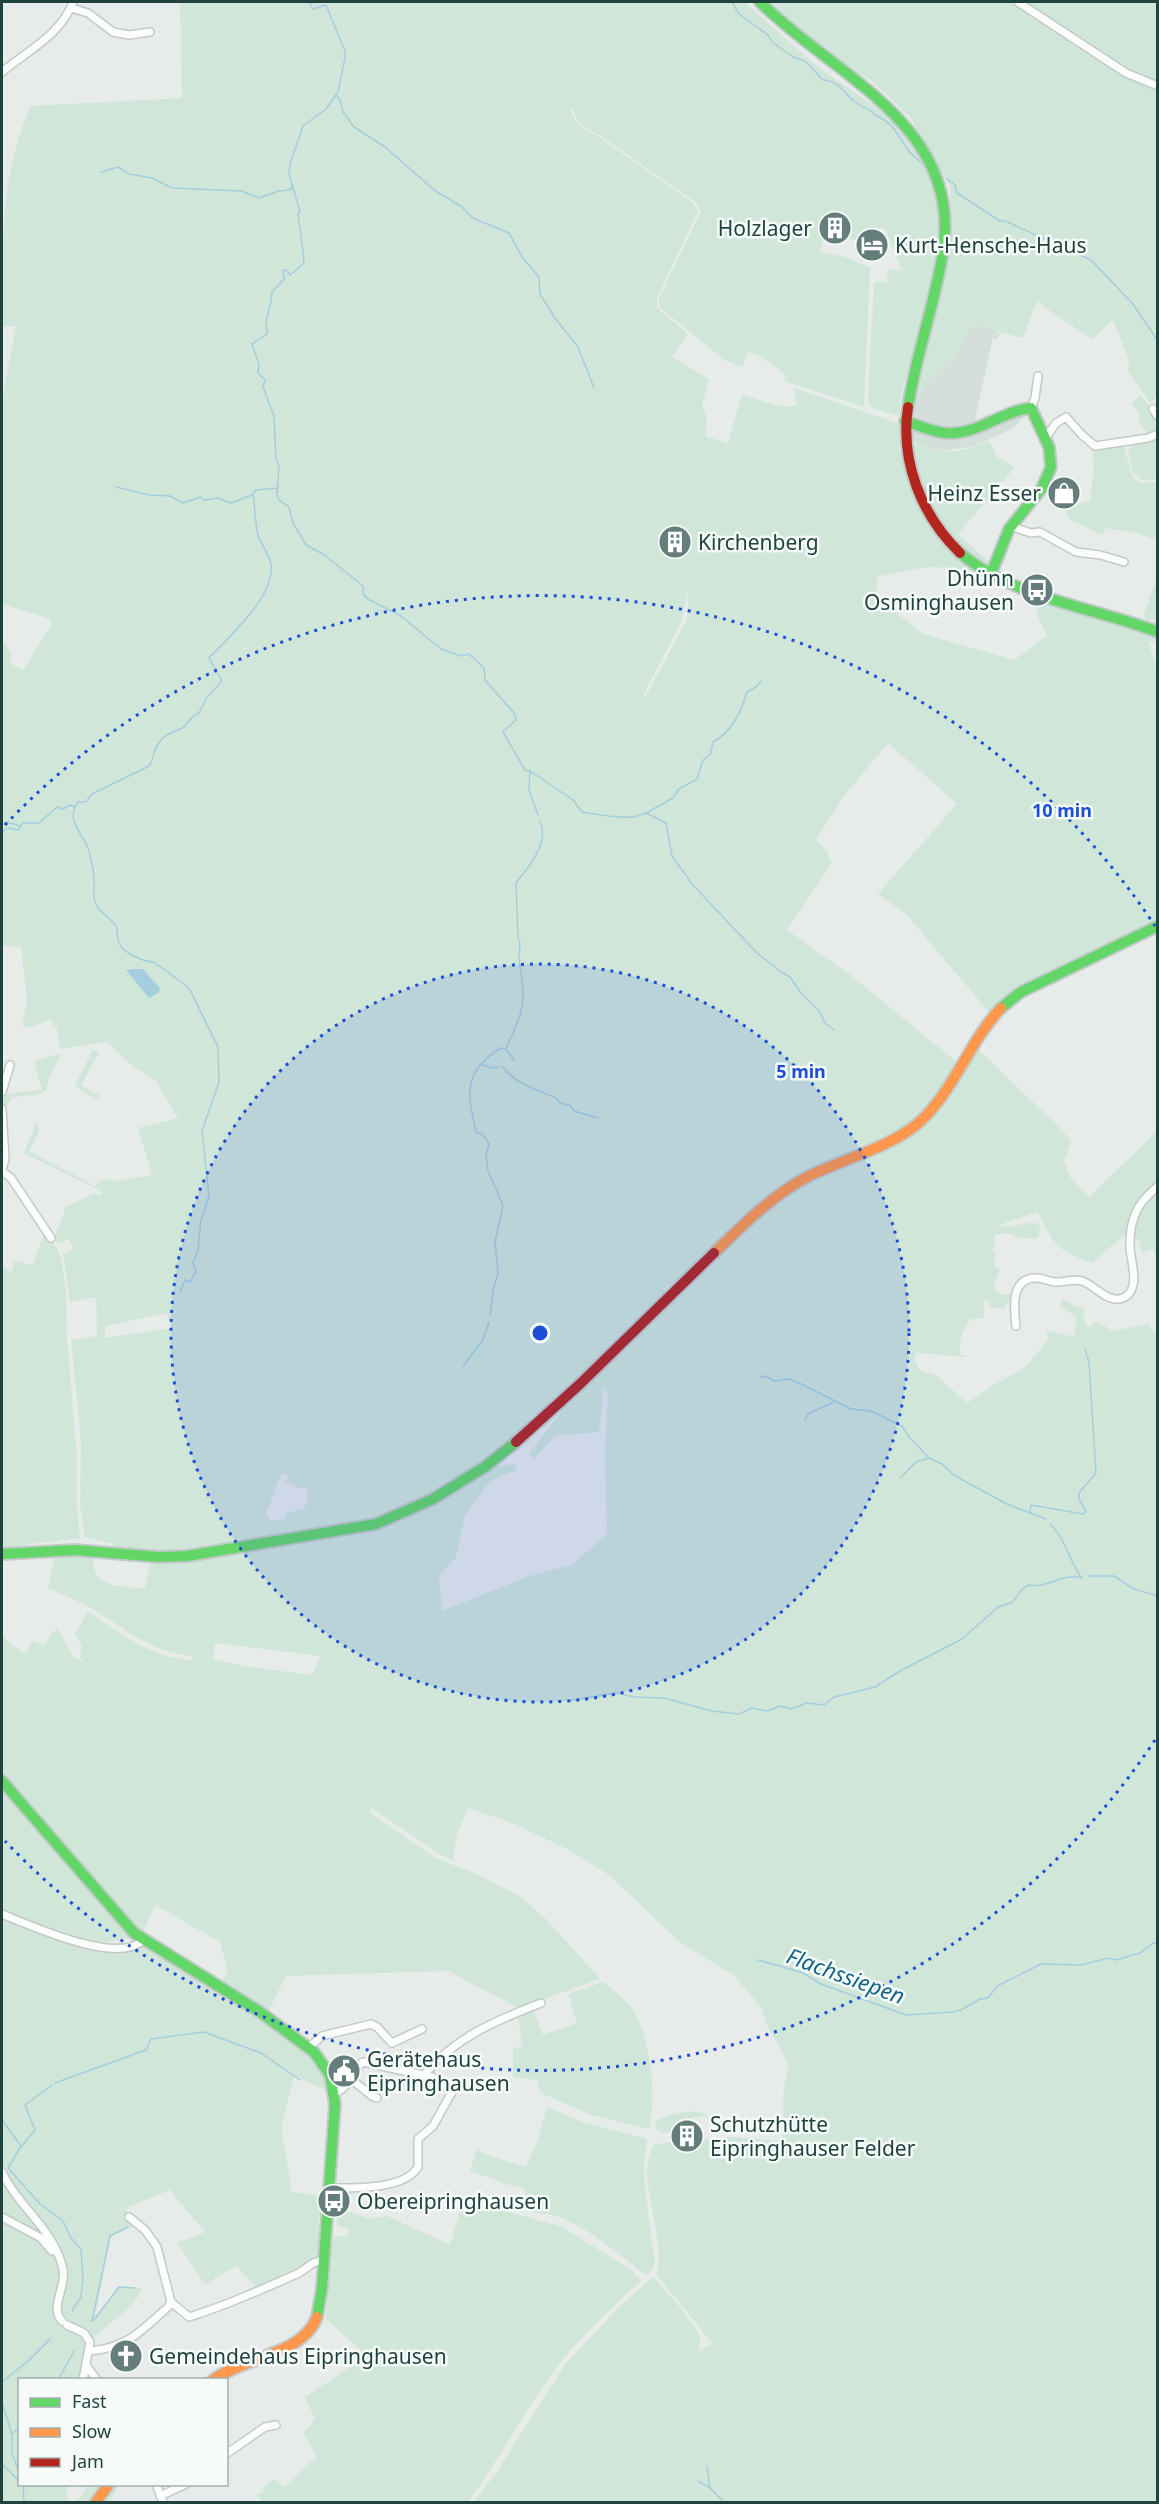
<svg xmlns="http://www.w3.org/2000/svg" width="1159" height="2504" font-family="'Noto Sans',sans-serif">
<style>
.built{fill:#d4dfdb}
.green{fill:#cfe6d9;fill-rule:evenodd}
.water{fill:#a4cede}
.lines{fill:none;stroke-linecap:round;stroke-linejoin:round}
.stream{stroke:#a4cede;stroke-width:1.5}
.street-casing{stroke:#c4c9c8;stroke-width:10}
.fast-casing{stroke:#c2cac8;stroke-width:14}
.slow-casing{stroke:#c2cac8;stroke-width:14}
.jam-casing{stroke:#c2cac8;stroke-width:14}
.street{stroke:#fbfcfc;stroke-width:7}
.fast{stroke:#63d668;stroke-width:10}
.slow{stroke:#ff974d;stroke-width:10}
.jam{stroke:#b3261e;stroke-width:10}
.ring{fill:none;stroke:#1d4ed8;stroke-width:3;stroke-dasharray:3 6}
.labels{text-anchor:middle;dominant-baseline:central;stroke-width:5;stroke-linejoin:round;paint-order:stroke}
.poi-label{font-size:21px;fill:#21433f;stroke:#f6fbf9;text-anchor:start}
.water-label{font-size:22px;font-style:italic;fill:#136487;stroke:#f6fbf9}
.centre{fill:#1d4ed8;stroke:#f6fbf9;stroke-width:3}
.ring-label{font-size:18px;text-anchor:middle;font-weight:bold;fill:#1d4ed8;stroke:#f6fbf9;stroke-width:5;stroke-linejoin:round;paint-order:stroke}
</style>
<rect width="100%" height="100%" fill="#e7eceb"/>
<path class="built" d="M979,320L1000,334L997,340L993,338L974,424L960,430L946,429L917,418L913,413L912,409L923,387L952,360L968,330Z
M1026,411L1031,414L1024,417L1012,429L975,446L941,451L930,448L910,438L914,428L948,437Z"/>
<path class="green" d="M180,2H745C769,23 792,45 816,65C838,83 865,96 886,116C920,148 945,198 940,245C935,293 914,348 901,395L899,416L872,408L868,399L874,282H887L888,269L902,271L885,228L866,230L857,241L827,231L819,252L845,257L870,268L864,407L784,381L786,375L758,355L748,352L743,367L726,361L659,307V298L701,211L694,201L599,135L580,125L571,107L569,108L579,126L599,137L692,202L698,211L657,298V308L688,334L672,357L709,379L702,405L707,418L705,436L728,443L742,395L779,406H797L794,388L900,424L899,451L903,453C916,513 927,534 977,571L973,575C938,561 913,569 877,577L876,597L923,634L1014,660L1047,636L1039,620L1033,596L1157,636V642L1148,641L1158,673L1157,923L991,1013L988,1011L905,913L878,894L957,804L888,743L843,797L816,840L827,851L832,863L787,930L849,974L958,1063L931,1104L906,1129L801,1177L685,1275L664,1289L667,1294L551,1406L462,1479L407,1508L363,1525L183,1553L112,1550L113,1544L85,1537L80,1505L81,1443L71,1340L97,1336L96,1297L70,1302L63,1253L74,1249L69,1239L58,1243L54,1239L66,1207L96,1193L99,1195L102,1193L98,1189L24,1153L37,1121L39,1132L29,1151L95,1186C100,1180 106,1177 114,1181L152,1175L138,1128L178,1118L156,1081L135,1068L107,1042L60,1049L57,1029L50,1020L29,1028L22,1025L27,1003L21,947L2,945V640L11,652V664L20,669H24L51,625L49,619L44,617L2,604V401L16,326L2,327C2,253 0,172 31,106L182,98ZM689,587L687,619L646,696H643L681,622ZM167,1313L171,1328L105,1338V1326ZM282,1473L289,1476L285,1482L295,1485L296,1489L306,1487L308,1498L304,1509L285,1513V1519L271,1521L266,1514C273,1500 274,1487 282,1473Z
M768,2H1013L1032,17L1134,81L1157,89L1158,396L1150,403L1128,371L1129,360L1113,320L1093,339L1055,315L1037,300L1023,338L978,326L979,320L974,323L954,358L925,386L913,406L917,394L921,362L947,268L952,232L950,186L911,118L872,81L822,51Z
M1024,2H1157V82L1129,71Z
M1141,395L1153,411L1157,429L1149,435L1139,422L1140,415L1131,403Z
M1157,436V479L1141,480L1132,471L1128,450L1132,445Z
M910,438C917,441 924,446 932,449C951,455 972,448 989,441L998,458L1015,467L958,534L987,560L992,561L985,566L954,542L927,507L911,457L915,458Z
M1123,444L1133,478L1141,483L1157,482V540L1135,533L1106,528L1102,535L1070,520L1064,506L1090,501L1094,465L1091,446Z
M1157,577V626L1153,624L1154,620L1152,619L1149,622L1145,620L1144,614Z
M1157,929L1122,949L1023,995L1007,1007L995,1021L977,1048L1063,1131L1071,1142L1064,1161L1070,1177L1089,1197L1157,1131V1184L1130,1213L1129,1233H1126L1092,1263C1055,1249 1056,1247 1038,1212L999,1225C1012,1230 1026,1220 1039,1224L1040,1231L1038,1237L1033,1239L1015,1237L1012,1234H995L994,1241L996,1248L991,1249L995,1253V1267L1000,1269L994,1285L995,1291L1000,1294H1014L1012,1299L1006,1304L1005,1309L990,1307L989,1302L984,1300V1318L971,1319C963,1329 957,1342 961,1355L968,1356L966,1357L916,1353L915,1360L919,1370L936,1375L967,1403L998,1382L1022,1370L1048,1340L1047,1330L1070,1336L1075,1335L1076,1317L1060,1306L1063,1299L1076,1307L1084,1308L1083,1316L1088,1328L1096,1321L1113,1331L1148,1324L1157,1334V2499L1152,2502H474L498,2470L564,2366L619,2307L653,2277L680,2307L700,2335L699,2351L712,2343L656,2274C669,2240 632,2174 655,2144L732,2137L782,2141L784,2087L789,2065L765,2022L762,2008L733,1975L681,1943L609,1875L571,1851L517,1825L468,1808L457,1834L453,1861L436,1852L372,1808L369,1812L436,1858L474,1873L521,1897L548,1921L600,1979L518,2008L448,1971L286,1976L269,2010L221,1981L228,1972L220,1942L155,1905L142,1934L107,1900L103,1906L131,1938L107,1942L108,1946L74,1941L2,1912V1632L8,1642L26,1655L32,1641L44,1645L57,1628L74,1657L84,1662L80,1657L82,1647L75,1634L88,1611C119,1633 153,1659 192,1660L193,1656C154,1654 126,1629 94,1610C79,1601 63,1595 48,1588L55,1554L94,1557C89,1589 121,1585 145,1589L151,1559L192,1558L357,1532L403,1518L457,1489L490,1467L515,1464L516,1470L490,1481L465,1515L456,1557L439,1575L442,1611L529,1576L572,1565L607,1534L605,1454L608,1396L604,1387L599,1432L555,1436L534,1459L529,1454L560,1413L559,1408L729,1242L773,1203L780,1198L789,1201L784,1195L795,1188C819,1175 845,1164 870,1153C887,1145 907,1137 922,1123C960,1085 975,1022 1023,994ZM215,1643L320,1656V1657L312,1675L243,1666L213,1659Z
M93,1049L99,1053L81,1085L100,1096L96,1100L75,1086Z
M61,1053L49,1079L46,1090L37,1095L13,1097L4,1111L3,1094L42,1090L34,1061Z
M1157,1188V1258L1154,1249L1142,1253L1139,1240L1133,1238C1133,1216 1144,1204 1157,1188Z
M44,1233L57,1248L61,1258L66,1292L67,1338L77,1455V1507L80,1538L30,1544L2,1551V1267L12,1272L14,1261L33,1265Z
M2,1916L73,1943L129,1948L147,1947L264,2018L289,2037L315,2059L324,2073L331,2092L294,2076L281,2127L292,2192L325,2196L318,2221L321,2235L319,2255L307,2266L258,2289L237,2266L205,2284L177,2243L205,2232L170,2190L127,2207L128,2219L133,2226L111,2236L95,2317L119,2286L141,2288C140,2304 106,2325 93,2338L66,2323L63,2326L82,2336L87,2342L80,2379L20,2380V2484L68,2485L67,2497L71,2502H2V2175L4,2174L2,2168Z
M603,1982C616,1992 628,2001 636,2015C651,2044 657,2097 649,2129L591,2115L541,2093L537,2080L513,2077V2048L522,2047L518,2015L533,2009L543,2035L577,2023L568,1994Z
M547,2107L583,2122L647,2139L644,2163L645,2188L655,2264L651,2272L646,2275C619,2255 589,2227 556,2216C547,2214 537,2213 528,2211L524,2188L497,2182V2180L470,2171L477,2149L487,2155L526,2167L537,2142Z
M697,2111L707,2115L690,2118L687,2129L663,2133L655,2129L657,2120L677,2113Z
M460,2210L505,2211L562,2227L633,2271L641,2281C614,2305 575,2342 554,2371C523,2413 499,2460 468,2502H263L255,2495L265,2492L261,2489L275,2479L285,2487L317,2456L303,2433L315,2419L305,2397L367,2356L326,2319L332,2237L347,2236L349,2228L340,2227L337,2223L338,2214L343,2211L351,2212L368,2219L387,2216L450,2245Z
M88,2485L95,2486L97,2493L93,2502L106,2498L114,2485L118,2488L111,2498L112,2502H77Z"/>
<path class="water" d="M132,969H143L160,988L159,992L149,998L126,970Z"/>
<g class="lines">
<path class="stream" d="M309,2L313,9L326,5L345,51V58L338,92L326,109L303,126L290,164L289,174L300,212L298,214L304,259L303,264L290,275L286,270H283L284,279L272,292L271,302L266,321L267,334L252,344L259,364L258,373L265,380L263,387L274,416L276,459L279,465L277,495L279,500L289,507L293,523L306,545L323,554L363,586V594L368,599L401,616L441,649L461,656L469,654L484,668L485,680L515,714L516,720L503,732L525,770L530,771L529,790L538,815
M732,2L739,14L768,35L772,42L793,57L805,61L823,80C838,80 845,94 855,102C863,108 870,108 876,116C891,120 900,138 908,150C912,156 920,160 925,167
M337,96L340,100L343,112L354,127L385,147L434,190L462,207L473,218L509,233L522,257L539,277L540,294L555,318L578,347L594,388
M101,172L118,167L129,174L152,178L172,188L241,191L259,198L279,191L290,190L293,185
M947,179L955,185L957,193L1000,221H1005L1091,260L1132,303L1158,341
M116,487L149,495L170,496L183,503L200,497L204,500L218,498L231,503L252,495
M530,771L573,800L582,812C594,814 622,818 632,817C637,817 641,814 646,813L666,823L672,856L692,884L756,952L781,972L790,977L801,993L820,1012L825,1023L834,1030
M648,812L673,798L679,789L697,779L703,760L710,755L713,742C732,732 741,712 747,692L756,687L761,681
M2,825L7,822L20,826
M2,832L8,828L18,830L23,823H39L57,807L63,809L70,805L74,807
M506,1049L514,1060
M483,1065L492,1068L499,1067
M503,1067C516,1085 536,1089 556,1098L560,1103L571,1106L574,1111L598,1118
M180,1292L185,1280L190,1282L196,1271L193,1263L198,1250L201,1220L209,1196L202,1131L219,1082L218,1047L189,988L154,962C144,962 123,953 119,943C116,937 119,930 115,925C109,916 98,912 95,902C92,894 95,886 94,879C94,870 91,860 89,851C84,833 64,821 78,802H86L92,794L149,766C154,760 153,751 158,744C165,733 171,734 182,728C190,724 186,719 199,713L207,697L222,681L209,658C229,637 276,595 271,564C269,553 261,545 258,535C255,522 255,507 253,494L256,490L278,488
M490,1315L493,1290L498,1273L495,1242L503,1205L488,1171L486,1155L489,1144L482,1134L476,1132C467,1093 463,1071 501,1048L506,1049C514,1029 524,1014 523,992C523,980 519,967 519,955C519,947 522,944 518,937L516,883C529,867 550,842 540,821
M463,1366L483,1340L489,1322
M760,1377L765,1376L775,1381L789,1379L799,1383L851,1409L871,1411L902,1426L909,1437L929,1458L942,1464L955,1476L1009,1505L1046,1519
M805,1420L808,1414L834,1402
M901,1477L916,1462L929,1458
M1030,1511L1031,1505L1083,1514L1086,1511L1079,1499V1493L1096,1473L1089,1362L1085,1349
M1050,1524C1065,1538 1069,1560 1081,1577
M1089,1576H1114L1134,1589L1158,1596
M568,1701L616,1693L634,1697L664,1698L712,1711L739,1714L752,1708L767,1711L780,1706L791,1709L807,1703L824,1705L834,1697L875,1687L900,1671L962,1639L998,1607L1013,1602L1022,1589L1029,1585C1047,1589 1063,1572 1082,1578
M758,1960L801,1972L821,1984L906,2015L953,2012L961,2010L980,1999L988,1998L997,1986L1041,1964L1081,1965L1109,1958L1116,1960L1140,1953L1153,1943L1158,1944
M55,2083L146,2050L151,2039L204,2032L261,2053L300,2080
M2,2120L21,2146L8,2168L40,2204L63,2221L71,2238L81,2249L83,2279L81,2297L72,2311
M22,2146L35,2130L25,2105L52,2085
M92,2321L110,2236L128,2227
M93,2321L119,2287L135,2288
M58,2380L74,2351
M2,2382L27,2362L51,2338
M2,2403L12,2434V2453L20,2475
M13,2433L20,2427
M2,2464L20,2482
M707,2466L710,2488L724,2502
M698,2481L710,2488
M23,2484L24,2502"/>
<g class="street-casing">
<path id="street" d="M1018,2L1126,73L1158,86
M71,8L88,13L113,32L129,35L150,32
M2,72C27,51 61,35 73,2
M1031,408L1035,398L1038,376
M1153,409L1158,417
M1047,436L1056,423L1066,417L1082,435L1095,446L1148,438L1158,434
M1010,526L1031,533L1040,532L1076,552L1100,555L1124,562
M2,1092L10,1065
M2,1109L5,1159L2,1169
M2,1171L11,1178L51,1238
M1016,1326C1014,1309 1010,1278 1036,1278C1043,1278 1048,1281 1054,1282C1063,1283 1073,1278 1082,1281C1095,1285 1107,1304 1123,1298C1139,1291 1133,1268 1131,1256C1129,1244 1130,1226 1135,1215C1139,1203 1149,1194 1158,1186
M2,1914C29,1925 119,1966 143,1940
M309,2047L322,2036L371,2024L377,2027L392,2043L422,2029
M424,2075C455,2037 497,2020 541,2003
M351,2079L372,2096L377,2098
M2,2172C18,2207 54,2229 63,2269C67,2286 49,2308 62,2321
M329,2188C354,2188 404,2190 418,2167V2139L433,2126L452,2092L432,2077L363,2062C351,2070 351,2087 335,2093
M2,2217L41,2238L52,2251
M129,2217L145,2230L157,2247L171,2302L189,2317C227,2305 263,2289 299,2273C308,2268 313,2260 324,2261
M67,2325L84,2333L90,2342L83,2380
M90,2351C127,2348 141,2331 168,2307L171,2302
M86,2365L97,2380
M226,2454L265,2427L276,2425
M156,2484L163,2502
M160,2496L186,2484"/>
</g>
<g class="fast-casing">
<path id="fast" d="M760,2C834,76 963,125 943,252C935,304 916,354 908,407
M905,421C918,425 932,432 946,433C976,436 1001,411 1031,408L1049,447L1051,467L1042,488L1009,529L991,574
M960,553C1015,599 1093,607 1158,632
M1001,1008L1021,992L1158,926
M2,1554L75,1550L159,1557L187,1556L376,1524L433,1499L486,1466L516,1442
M2,1781L134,1933L260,2012L314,2052L330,2075L335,2104L322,2288L317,2317"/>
</g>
<g class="slow-casing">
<path id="slow" d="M714,1253C743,1225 772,1195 809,1176C843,1159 886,1149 916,1125C953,1094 968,1043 1001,1008
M213,2380C244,2357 303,2355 317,2317
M96,2502L109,2484"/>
</g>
<g class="jam-casing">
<path id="jam" d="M908,407C900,461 921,515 960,553
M516,1442L580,1384L714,1253"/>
</g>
<use href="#street" class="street"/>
<use href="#fast" class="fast"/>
<use href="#slow" class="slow"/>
<use href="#jam" class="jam"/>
</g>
<circle cx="540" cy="1333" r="369" fill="#1d4ed8" fill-opacity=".12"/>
<g class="ring">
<circle cx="540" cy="1333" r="369"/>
<path d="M1155 1740A738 738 0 0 1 5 1841M5 825A738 738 0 0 1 1155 926"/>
</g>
<defs>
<g id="building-disc" transform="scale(1.725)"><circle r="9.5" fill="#667e7b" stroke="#f6fbf9"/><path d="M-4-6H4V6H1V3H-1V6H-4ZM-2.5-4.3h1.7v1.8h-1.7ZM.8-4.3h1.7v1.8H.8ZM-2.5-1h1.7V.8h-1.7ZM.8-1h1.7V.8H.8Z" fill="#fff"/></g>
<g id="hotel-disc" transform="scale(1.725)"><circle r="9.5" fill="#667e7b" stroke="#f6fbf9"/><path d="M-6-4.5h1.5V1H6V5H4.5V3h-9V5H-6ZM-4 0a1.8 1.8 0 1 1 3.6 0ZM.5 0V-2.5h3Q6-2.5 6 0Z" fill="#fff"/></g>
<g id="shop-disc" transform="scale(1.725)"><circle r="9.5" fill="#667e7b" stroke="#f6fbf9"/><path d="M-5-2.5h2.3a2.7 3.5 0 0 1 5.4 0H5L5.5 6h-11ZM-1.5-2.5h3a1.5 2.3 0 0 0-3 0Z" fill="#fff"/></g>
<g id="bus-disc" transform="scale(1.725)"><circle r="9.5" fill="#667e7b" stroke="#f6fbf9"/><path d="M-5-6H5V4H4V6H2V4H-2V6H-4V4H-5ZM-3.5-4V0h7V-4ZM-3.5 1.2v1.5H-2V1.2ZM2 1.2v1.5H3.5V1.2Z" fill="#fff"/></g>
<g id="civic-disc" transform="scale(1.725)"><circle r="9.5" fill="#667e7b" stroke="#f6fbf9"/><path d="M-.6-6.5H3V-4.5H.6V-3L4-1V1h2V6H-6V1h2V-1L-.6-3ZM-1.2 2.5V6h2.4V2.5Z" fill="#fff"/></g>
<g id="church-disc" transform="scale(1.725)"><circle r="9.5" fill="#667e7b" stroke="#f6fbf9"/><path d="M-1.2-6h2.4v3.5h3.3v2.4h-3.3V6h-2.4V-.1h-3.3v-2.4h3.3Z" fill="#fff"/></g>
</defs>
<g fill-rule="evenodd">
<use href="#building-disc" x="835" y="228"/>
<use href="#hotel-disc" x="872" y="245"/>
<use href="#shop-disc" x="1064" y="493"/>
<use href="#building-disc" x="675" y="542"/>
<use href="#bus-disc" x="1037" y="590"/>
<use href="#civic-disc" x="344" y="2071"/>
<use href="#building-disc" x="687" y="2136"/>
<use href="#bus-disc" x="334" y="2201"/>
<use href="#church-disc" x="126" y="2356"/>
</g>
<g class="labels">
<g class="poi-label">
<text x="812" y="228" text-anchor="end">Holzlager</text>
<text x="895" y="245">Kurt-Hensche-Haus</text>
<text x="1041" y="493" text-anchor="end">Heinz Esser</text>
<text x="698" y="542">Kirchenberg</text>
<text x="1014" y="578" text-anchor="end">Dhünn<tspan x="1014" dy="24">Osminghausen</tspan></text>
<text x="367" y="2059">Gerätehaus<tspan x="367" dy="24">Eipringhausen</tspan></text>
<text x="710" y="2124">Schutzhütte<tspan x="710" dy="24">Eipringhauser Felder</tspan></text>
<text x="357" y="2201">Obereipringhausen</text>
<text x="149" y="2356">Gemeindehaus Eipringhausen</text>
</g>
<g class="water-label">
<text transform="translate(846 1975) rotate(20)">Flachssiepen</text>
</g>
</g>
<circle cx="540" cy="1333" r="9" class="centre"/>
<g class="ring-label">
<text x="1062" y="817">10 min</text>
<text x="801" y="1078">5 min</text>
</g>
<rect width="1159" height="2504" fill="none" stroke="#21433f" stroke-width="6"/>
<rect x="18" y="2378" width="210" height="108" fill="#f6fbf9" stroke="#a1b1af" stroke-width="1.5"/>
<rect x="30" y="2398" width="30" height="9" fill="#63d668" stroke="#a1b1af" stroke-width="1.5"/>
<text x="72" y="2408" font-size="18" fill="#21433f">Fast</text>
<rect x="30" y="2428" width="30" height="9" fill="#ff974d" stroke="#a1b1af" stroke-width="1.5"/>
<text x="72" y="2438" font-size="18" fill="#21433f">Slow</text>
<rect x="30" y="2458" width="30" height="9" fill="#b3261e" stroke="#a1b1af" stroke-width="1.5"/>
<text x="72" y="2468" font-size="18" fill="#21433f">Jam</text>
</svg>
